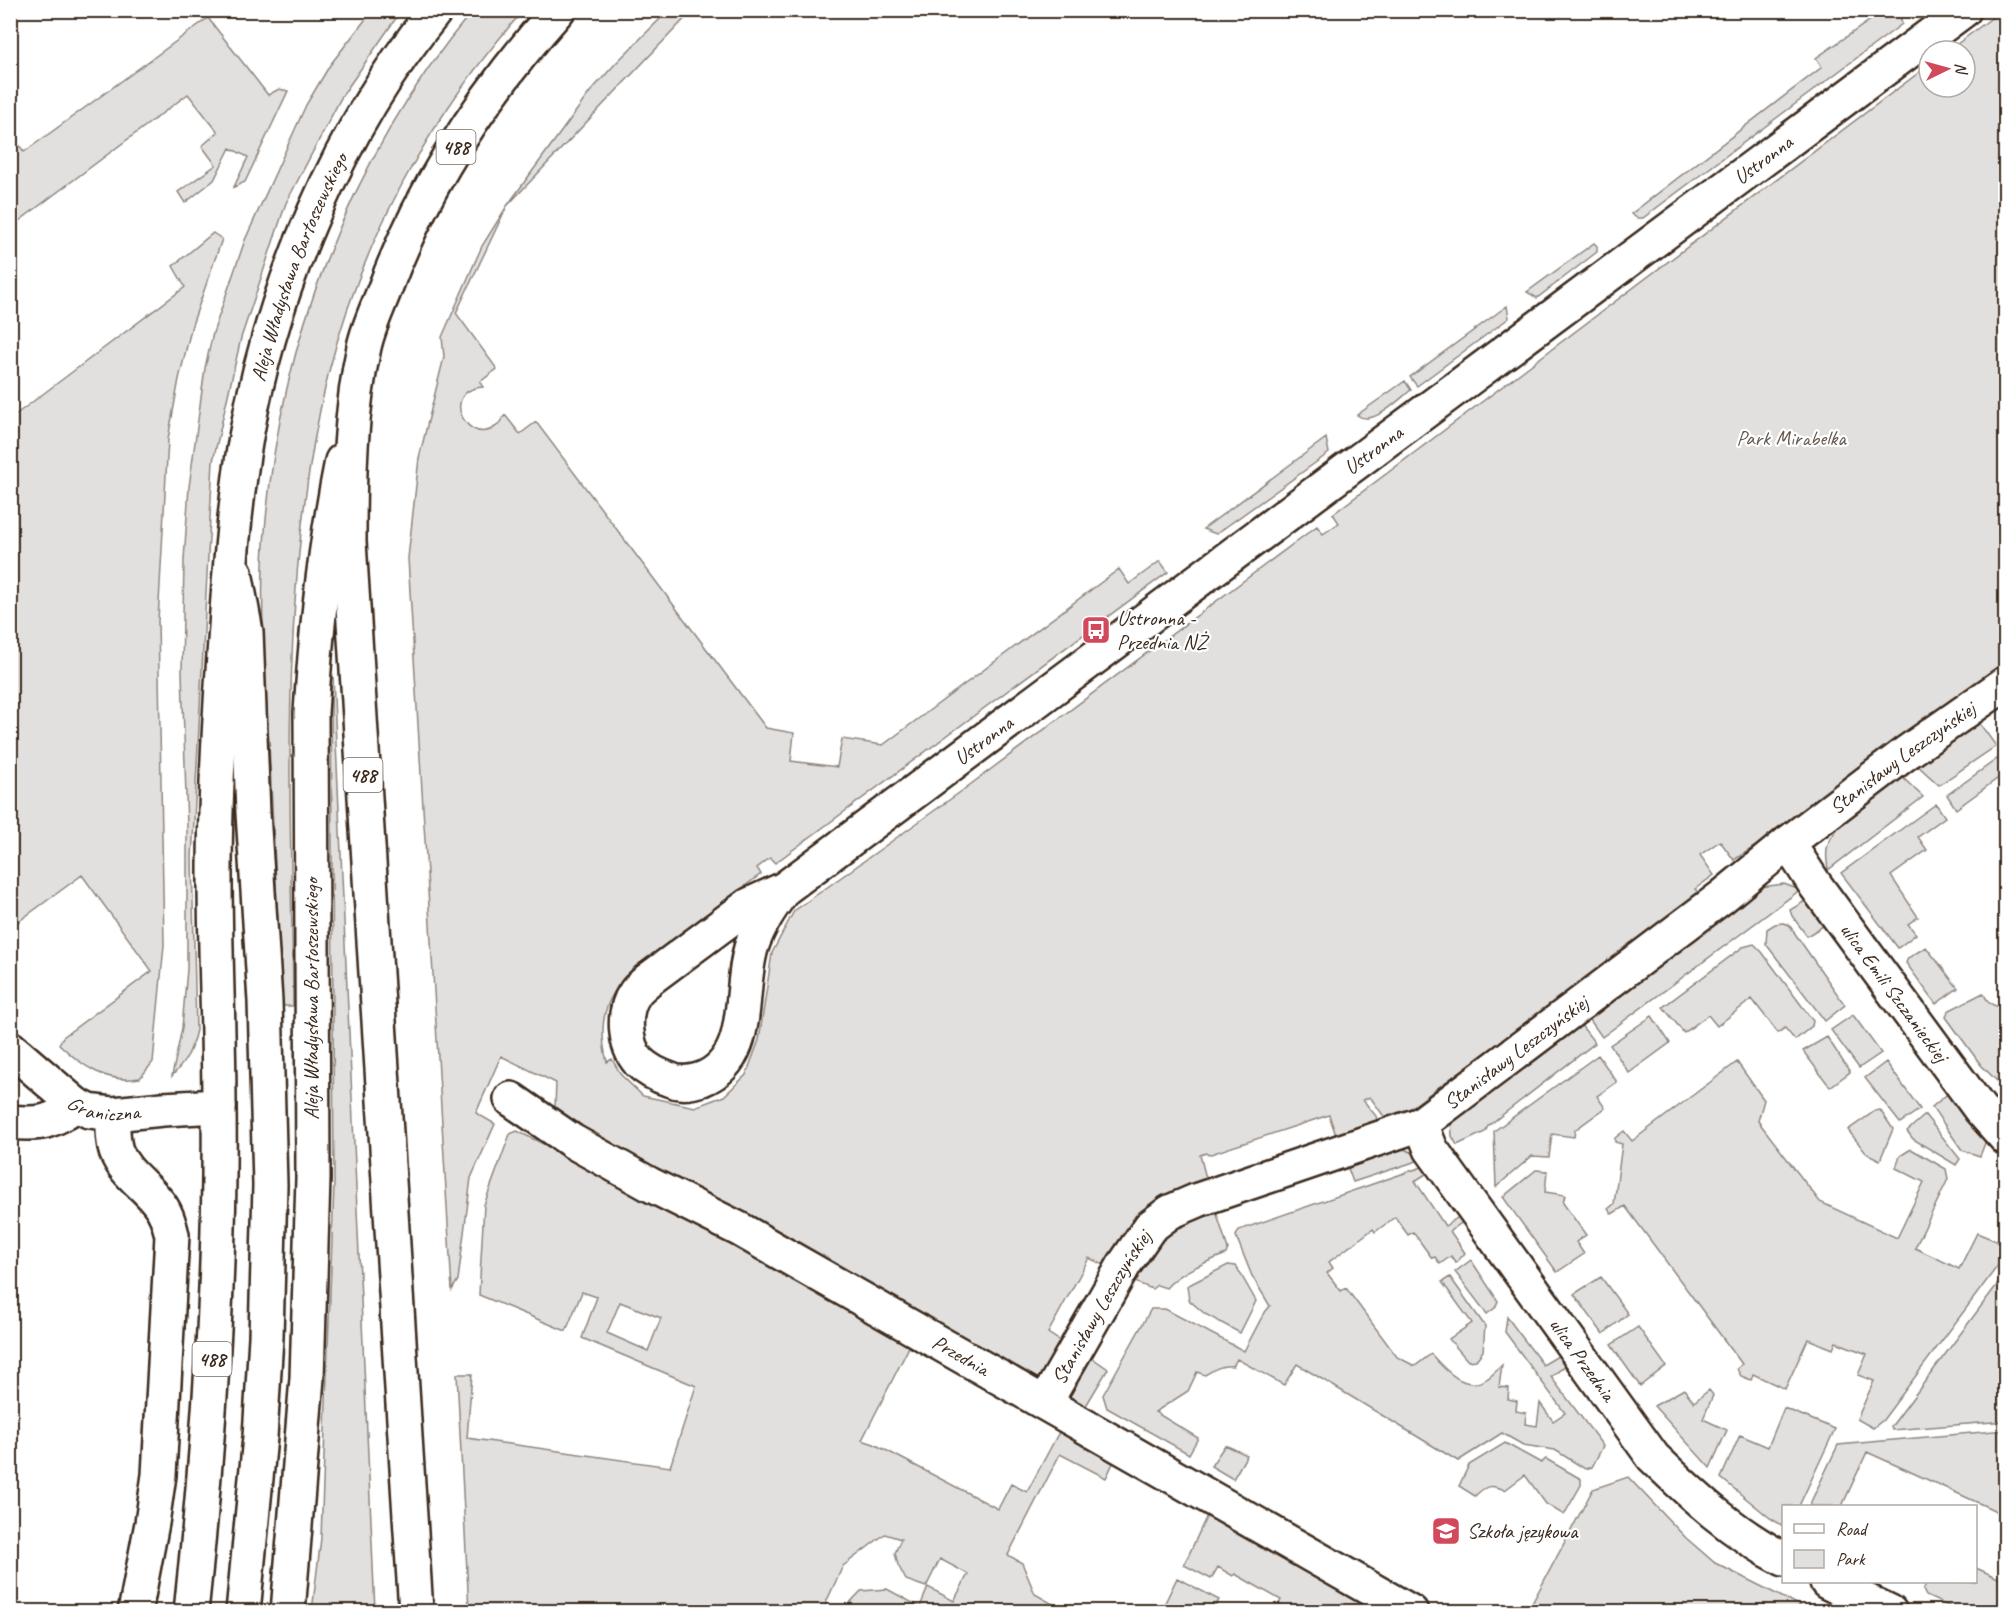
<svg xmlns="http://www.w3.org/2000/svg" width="2016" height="1622" font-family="Caveat,sans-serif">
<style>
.green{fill:#e2e0de;stroke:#8e857e;stroke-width:1.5;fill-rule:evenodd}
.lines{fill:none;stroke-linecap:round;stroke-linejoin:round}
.street-casing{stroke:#3b2a1e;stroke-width:38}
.secondary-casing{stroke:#3b2a1e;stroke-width:38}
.primary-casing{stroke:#3b2a1e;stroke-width:38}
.street{stroke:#fff;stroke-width:33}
.secondary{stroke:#fff;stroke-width:33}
.primary{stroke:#fff;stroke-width:33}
.labels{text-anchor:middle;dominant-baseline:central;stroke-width:4.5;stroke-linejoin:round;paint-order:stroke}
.shield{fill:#fff;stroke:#766a62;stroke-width:1.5}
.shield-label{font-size:20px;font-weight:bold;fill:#3b2a1e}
.street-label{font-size:21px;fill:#3b2a1e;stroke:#fff}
.park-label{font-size:21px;fill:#65584e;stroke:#fff}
.poi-label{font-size:21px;fill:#3b2a1e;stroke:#fff;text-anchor:start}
</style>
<rect width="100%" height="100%" fill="#fff"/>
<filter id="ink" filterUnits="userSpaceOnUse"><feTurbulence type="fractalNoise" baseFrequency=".0167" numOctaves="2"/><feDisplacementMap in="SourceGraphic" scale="12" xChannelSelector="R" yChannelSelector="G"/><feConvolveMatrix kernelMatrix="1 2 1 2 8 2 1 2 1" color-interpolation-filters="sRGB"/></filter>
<g filter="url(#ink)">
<path class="green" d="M473,10L523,11C431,114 362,240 328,375C278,580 291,796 293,1006H282C278,919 273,831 269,744C265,678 260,611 264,544C277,350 347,161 473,10Z
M1885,10L1899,11L1902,24L1643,218H1637L1631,214L1822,67L1816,58Z
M2002,10L2006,11L2005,674L1757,851L1754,847L1734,860L1720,841L1700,855L1714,875L1695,889L1700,894L1401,1115L1388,1122L1370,1097L1363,1100L1376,1116L1378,1124L1337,1138L1329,1115L1208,1155L1206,1153L1200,1155L1207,1182L1110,1268L1089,1258L1048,1333L1066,1345L1045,1378L1035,1381L925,1324L927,1315L919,1320L573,1129L555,1106L556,1083L501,1056L476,1113L495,1124L471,1178L458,1280L452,1290L408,558L419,458L444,357L442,337L482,246L507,206L590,92L616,63L668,11H692L507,206L456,313L497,369L480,382L483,387C432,391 477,463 505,415L520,434L536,422L766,728L794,733L791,761L837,767L842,739L883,745L1119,569L1129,584L1160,561L1168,572L775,863L770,858L757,868L761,874L635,967C605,995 597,1022 607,1062L612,1059L621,1075L643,1096L695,1107L724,1096L746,1075L759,1040L772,953L794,911L959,793L1317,526L1323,534L1339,523L1333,514L1929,65V87H1965V51H1948Z
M372,11H401L342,96L286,203L241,338L213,461L192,858L196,1030C191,1052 187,1060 172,1076L182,1028L187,969V827L182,672L184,560L189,487L205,368L213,333L245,240L306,105L330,65Z
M208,18L268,95L279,89L288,91L245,182L234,187L248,157L230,148L214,180L185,203L178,192L216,165L202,146L218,132L188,94L11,227V133L24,152Z
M213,233L222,239L192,325L179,379L168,439L158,621L164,945L153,1062L140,1078C107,1084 82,1066 59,1044L63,1037L152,971L82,875L11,927V418L185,287L173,266Z
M1594,243L1597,246V252L1537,298L1527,292Z
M1507,306L1509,318L1417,386L1410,377Z
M1405,381L1411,390C1398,400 1373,427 1357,415Z
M1326,438L1329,453L1216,534L1203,529Z
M333,676L375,1611V1612L312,1611L321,1538L334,1185L331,679Z
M1975,717L1996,746L1939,785L1917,765Z
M2005,758V773L1956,809L1947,795L1997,759Z
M1900,775L1923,797L1828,870C1827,861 1825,851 1829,842C1841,816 1878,793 1900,775Z
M1936,804L1945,817L1918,837L1927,850L1891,876L1918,917L1908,924L1916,934L1898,948L1841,873Z
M1784,884L1800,890L1602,1037L1585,1013L1735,903L1761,887Z
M1810,898L1828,923L1807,936L1792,916L1790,910Z
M1783,923L1789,925L1845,1005L1825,1021L1766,944L1767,929L1775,924Z
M1754,944L1762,952L1813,1021L1812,1026L1795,1040L1785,1028L1778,1033L1752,999L1717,1026L1708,1015L1684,1033L1663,1007L1743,947Z
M1926,947L1958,988L1936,1004L1906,963L1908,958Z
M1983,993L1989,1003L2005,1010V1089L1981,1065L1946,1017L1948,1011Z
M1853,1015L1881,1053L1859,1068L1831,1030Z
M1652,1016L1670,1043L1629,1073L1610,1045Z
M1576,1019L1595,1043L1488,1126L1485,1132L1457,1145L1452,1136L1451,1120Z
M1827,1037L1850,1072L1830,1087L1803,1051Z
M1598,1055L1617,1082L1597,1096L1605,1108L1575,1130L1574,1137L1552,1134L1549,1157L1532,1156L1496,1187L1494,1131Z
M1737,1062L1764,1100L1758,1121L1820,1202L1897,1238L1924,1182L1896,1168L1900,1156L1911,1149L1946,1169L1948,1179L1915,1248L1959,1269L1977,1233L2004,1244L2005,1242V1256L1883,1420L1873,1428L1857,1419L1874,1381L1858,1375L1867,1354L1836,1342L1833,1349L1808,1339L1785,1389L1753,1374L1751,1380L1741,1376L1737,1369L1742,1364L1625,1206L1612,1214L1608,1209L1614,1204L1622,1144L1615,1142V1138L1624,1131L1632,1141Z
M1886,1062L1920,1109L1900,1123L1865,1078Z
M1951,1091L1985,1137V1143L1980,1156L1962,1150L1932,1107Z
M1880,1110L1893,1129L1880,1160L1866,1153L1848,1130L1875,1111Z
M1925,1115L1960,1159L1956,1165L1913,1139L1907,1131Z
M517,1131L692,1217L910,1345L862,1440L874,1444L998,1509L1011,1484L1027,1492L1059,1432L1113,1463L1106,1478L1060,1454L1008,1555L1022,1563L1035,1594L1065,1611H842L861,1591L887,1589L920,1607L928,1587L954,1601L968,1574L940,1559L926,1587L906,1580L898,1565L895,1553L901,1539L885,1534L843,1566L822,1611H469L457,1374H472L467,1438L670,1467L696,1386L582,1338L597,1297L582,1292L566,1331L479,1295L484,1205L510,1134ZM620,1302L661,1318L648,1351L607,1333Z
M1398,1147L1414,1153L1423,1159L1353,1182L1345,1160Z
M1428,1165L1432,1170L1415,1181L1445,1226L1463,1214L1467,1219L1450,1231L1465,1253L1456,1263L1451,1256L1440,1264L1435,1257L1432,1258L1413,1232L1408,1235L1395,1217L1375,1232L1373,1229L1329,1262L1333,1268L1327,1273L1341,1291L1346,1288L1397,1357L1415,1366L1431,1354C1444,1369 1466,1394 1488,1378C1493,1375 1497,1370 1502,1365L1499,1387L1509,1388L1508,1399L1517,1401L1516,1411L1526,1413L1525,1424L1537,1426L1540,1403L1553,1421L1565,1413L1505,1332L1507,1317L1543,1365L1563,1353L1570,1362L1551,1377L1603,1446L1592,1467L1585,1469L1555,1450L1523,1445L1502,1433L1458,1461L1297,1364L1284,1385L1237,1359L1233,1366C1221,1365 1215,1369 1205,1375L1197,1372L1188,1391L1155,1412L1198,1438L1189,1454L1107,1408L1103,1395L1151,1309H1165L1244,1351L1263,1315L1270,1306L1252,1276L1236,1236L1239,1230Z
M1536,1170L1547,1171L1545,1192L1565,1195L1563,1203L1586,1235L1576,1242L1584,1254L1557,1272L1503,1197Z
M1214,1205L1228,1249L1226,1254C1205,1263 1182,1270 1166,1288L1157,1285L1152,1289L1130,1280L1162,1232Z
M1471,1260L1498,1301L1495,1308L1487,1314L1455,1272Z
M1228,1265L1236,1266L1256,1301L1240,1333L1205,1314L1189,1300L1187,1286Z
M2005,1274V1421L1892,1430L1891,1427Z
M1450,1277L1485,1326L1483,1351L1476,1360L1468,1361L1449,1339L1472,1323L1442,1282Z
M1601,1277L1628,1314L1603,1334L1574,1294Z
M1638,1327L1666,1366L1640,1386L1611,1345Z
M1088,1355L1108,1369L1084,1409L1063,1397Z
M1684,1389L1694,1402L1709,1390L1713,1395L1703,1419L1727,1430L1710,1468L1654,1406Z
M1784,1408L1835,1429L1799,1506H1784L1783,1526L1770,1518L1721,1478L1740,1435L1768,1447Z
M2005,1430V1515L1867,1452L1842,1506H1809L1838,1445Z
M1505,1443L1541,1463L1546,1459L1581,1479V1485L1564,1515L1546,1504L1525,1475L1505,1490C1491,1484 1486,1485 1475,1496L1459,1486L1469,1465Z
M1225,1445L1247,1455L1233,1479L1211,1466Z
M1628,1477L1686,1538L1715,1563L1810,1611H1528L1593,1489Z
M1210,1509L1389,1611H1275L1281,1600L1235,1574L1233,1576L1218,1567L1211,1579L1184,1565Z
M1976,1568L2005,1581V1597L2000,1611H1959L1926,1596L1923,1590L1927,1582H1976Z
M1177,1578L1219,1600L1212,1611H1161Z"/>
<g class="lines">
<g class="street-casing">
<g id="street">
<path id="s1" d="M1788,843L1816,886L1980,1109L2006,1138"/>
<path id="s2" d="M784,889C771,907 759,924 752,945C737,989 755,1058 702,1079C693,1082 680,1084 671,1080C659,1076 648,1071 639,1062C624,1045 622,1011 635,993C638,988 644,984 648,980L749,905L784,889L1964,10"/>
<path id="s3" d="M10,1048L75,1104L89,1111L113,1114L163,1109L219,1106"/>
<path id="s4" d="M511,1099L572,1141L649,1184L739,1229L1411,1612"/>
<path d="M113,1114C113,1126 112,1139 116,1151C124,1173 144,1184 157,1201C166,1211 169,1223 172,1235L159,1475L152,1523L135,1612"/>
<path d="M10,1122C38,1125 54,1123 75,1104"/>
<path id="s5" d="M1421,1124L1431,1149L1653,1457C1692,1495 1734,1534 1784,1559"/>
<path id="s6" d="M1045,1403L1124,1265L1150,1227L1170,1212L1198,1200L1421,1124L1722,897L1788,843L1906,753L2006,683"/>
<path d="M1827,1582L1890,1612"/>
</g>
</g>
<g class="secondary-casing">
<path id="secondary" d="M235,572L246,632L253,813L265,1001L270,1185L266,1337L260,1437L243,1612
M288,1612L307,1378L313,1178L311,713C316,628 325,545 342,461"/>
</g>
<g class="primary-casing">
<g id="primary">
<path id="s7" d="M191,1612C209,1444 221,1275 219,1107C219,1030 215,953 215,875C215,792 220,709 226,627C230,564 235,500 246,437C272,288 339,128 436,10"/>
<path d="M416,1612L349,542C349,477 350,410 364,347C368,328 377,309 384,291C422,188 485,92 558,10"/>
</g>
</g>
<use href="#street" class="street"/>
<use href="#secondary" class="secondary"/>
<use href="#primary" class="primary"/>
</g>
</g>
<defs>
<g id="bus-square" transform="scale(1.5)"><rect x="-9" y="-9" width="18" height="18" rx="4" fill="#d1495b" stroke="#fff"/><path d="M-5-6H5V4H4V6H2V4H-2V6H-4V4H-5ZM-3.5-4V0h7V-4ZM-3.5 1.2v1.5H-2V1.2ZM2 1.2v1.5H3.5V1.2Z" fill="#fff"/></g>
<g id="school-square" transform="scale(1.5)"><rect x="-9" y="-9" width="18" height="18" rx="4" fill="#d1495b" stroke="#fff"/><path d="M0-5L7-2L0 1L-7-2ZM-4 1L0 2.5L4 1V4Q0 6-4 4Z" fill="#fff"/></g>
</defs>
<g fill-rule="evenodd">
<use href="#bus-square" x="1096" y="630"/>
<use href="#school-square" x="1446" y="1531"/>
</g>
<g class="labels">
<g class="shield">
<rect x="436.5" y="130" width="39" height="34" rx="4.5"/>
<rect x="343.5" y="758" width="39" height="34" rx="4.5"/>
<rect x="192.5" y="1342" width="39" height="34" rx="4.5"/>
</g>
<g class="shield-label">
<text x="456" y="147">488</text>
<text x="363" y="775">488</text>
<text x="212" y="1359">488</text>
</g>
<g class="street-label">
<text stroke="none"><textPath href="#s2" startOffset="1761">Ustronna</textPath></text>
<text stroke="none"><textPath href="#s7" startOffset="1356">Aleja Władysława Bartoszewskiego</textPath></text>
<text stroke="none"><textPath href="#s2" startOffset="1275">Ustronna</textPath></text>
<text stroke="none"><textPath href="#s2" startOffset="789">Ustronna</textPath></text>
<text stroke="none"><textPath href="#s6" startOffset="1101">Stanisławy Leszczyńskiej</textPath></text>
<text stroke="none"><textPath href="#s1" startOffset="183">ulica Emili Szczanieckiej</textPath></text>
<text transform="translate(311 999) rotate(-90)">Aleja Władysława Bartoszewskiego</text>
<text stroke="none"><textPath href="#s6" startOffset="615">Stanisławy Leszczyńskiej</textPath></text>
<text stroke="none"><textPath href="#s3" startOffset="116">Graniczna</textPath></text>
<text stroke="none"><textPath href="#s6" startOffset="111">Stanisławy Leszczyńskiej</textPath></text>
<text stroke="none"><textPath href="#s4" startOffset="518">Przednia</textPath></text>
<text stroke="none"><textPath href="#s5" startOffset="286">ulica Przednia</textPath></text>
</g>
<g class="park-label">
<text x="1791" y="438">Park Mirabelka</text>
</g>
<g class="poi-label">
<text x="1117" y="618">Ustronna -<tspan x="1117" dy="24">Przednia NŻ</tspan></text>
<text x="1467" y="1531">Szkoła językowa</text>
</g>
</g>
<rect width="2016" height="1622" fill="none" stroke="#fff" stroke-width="36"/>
<rect x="18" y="18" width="1980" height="1586" fill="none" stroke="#3b2a1e" stroke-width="2" filter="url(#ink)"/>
<rect x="1782" y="1505" width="195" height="78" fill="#ffffff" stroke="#b1aaa5" stroke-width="1.5"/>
<rect x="1794" y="1524" width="30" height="9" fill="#ffffff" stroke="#b1aaa5" stroke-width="1.5"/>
<text x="1836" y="1535" font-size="18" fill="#3b2a1e">Road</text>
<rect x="1794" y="1550" width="30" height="18" fill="#e2e0de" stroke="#b1aaa5" stroke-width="1.5"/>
<text x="1836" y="1565" font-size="18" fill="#3b2a1e">Park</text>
<g transform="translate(1947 69) rotate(85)"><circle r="28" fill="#ffffff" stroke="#b1aaa5" stroke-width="1.5"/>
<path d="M0-4.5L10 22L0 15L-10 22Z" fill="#d1495b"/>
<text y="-9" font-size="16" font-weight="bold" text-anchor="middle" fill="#3b2a1e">N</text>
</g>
</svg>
